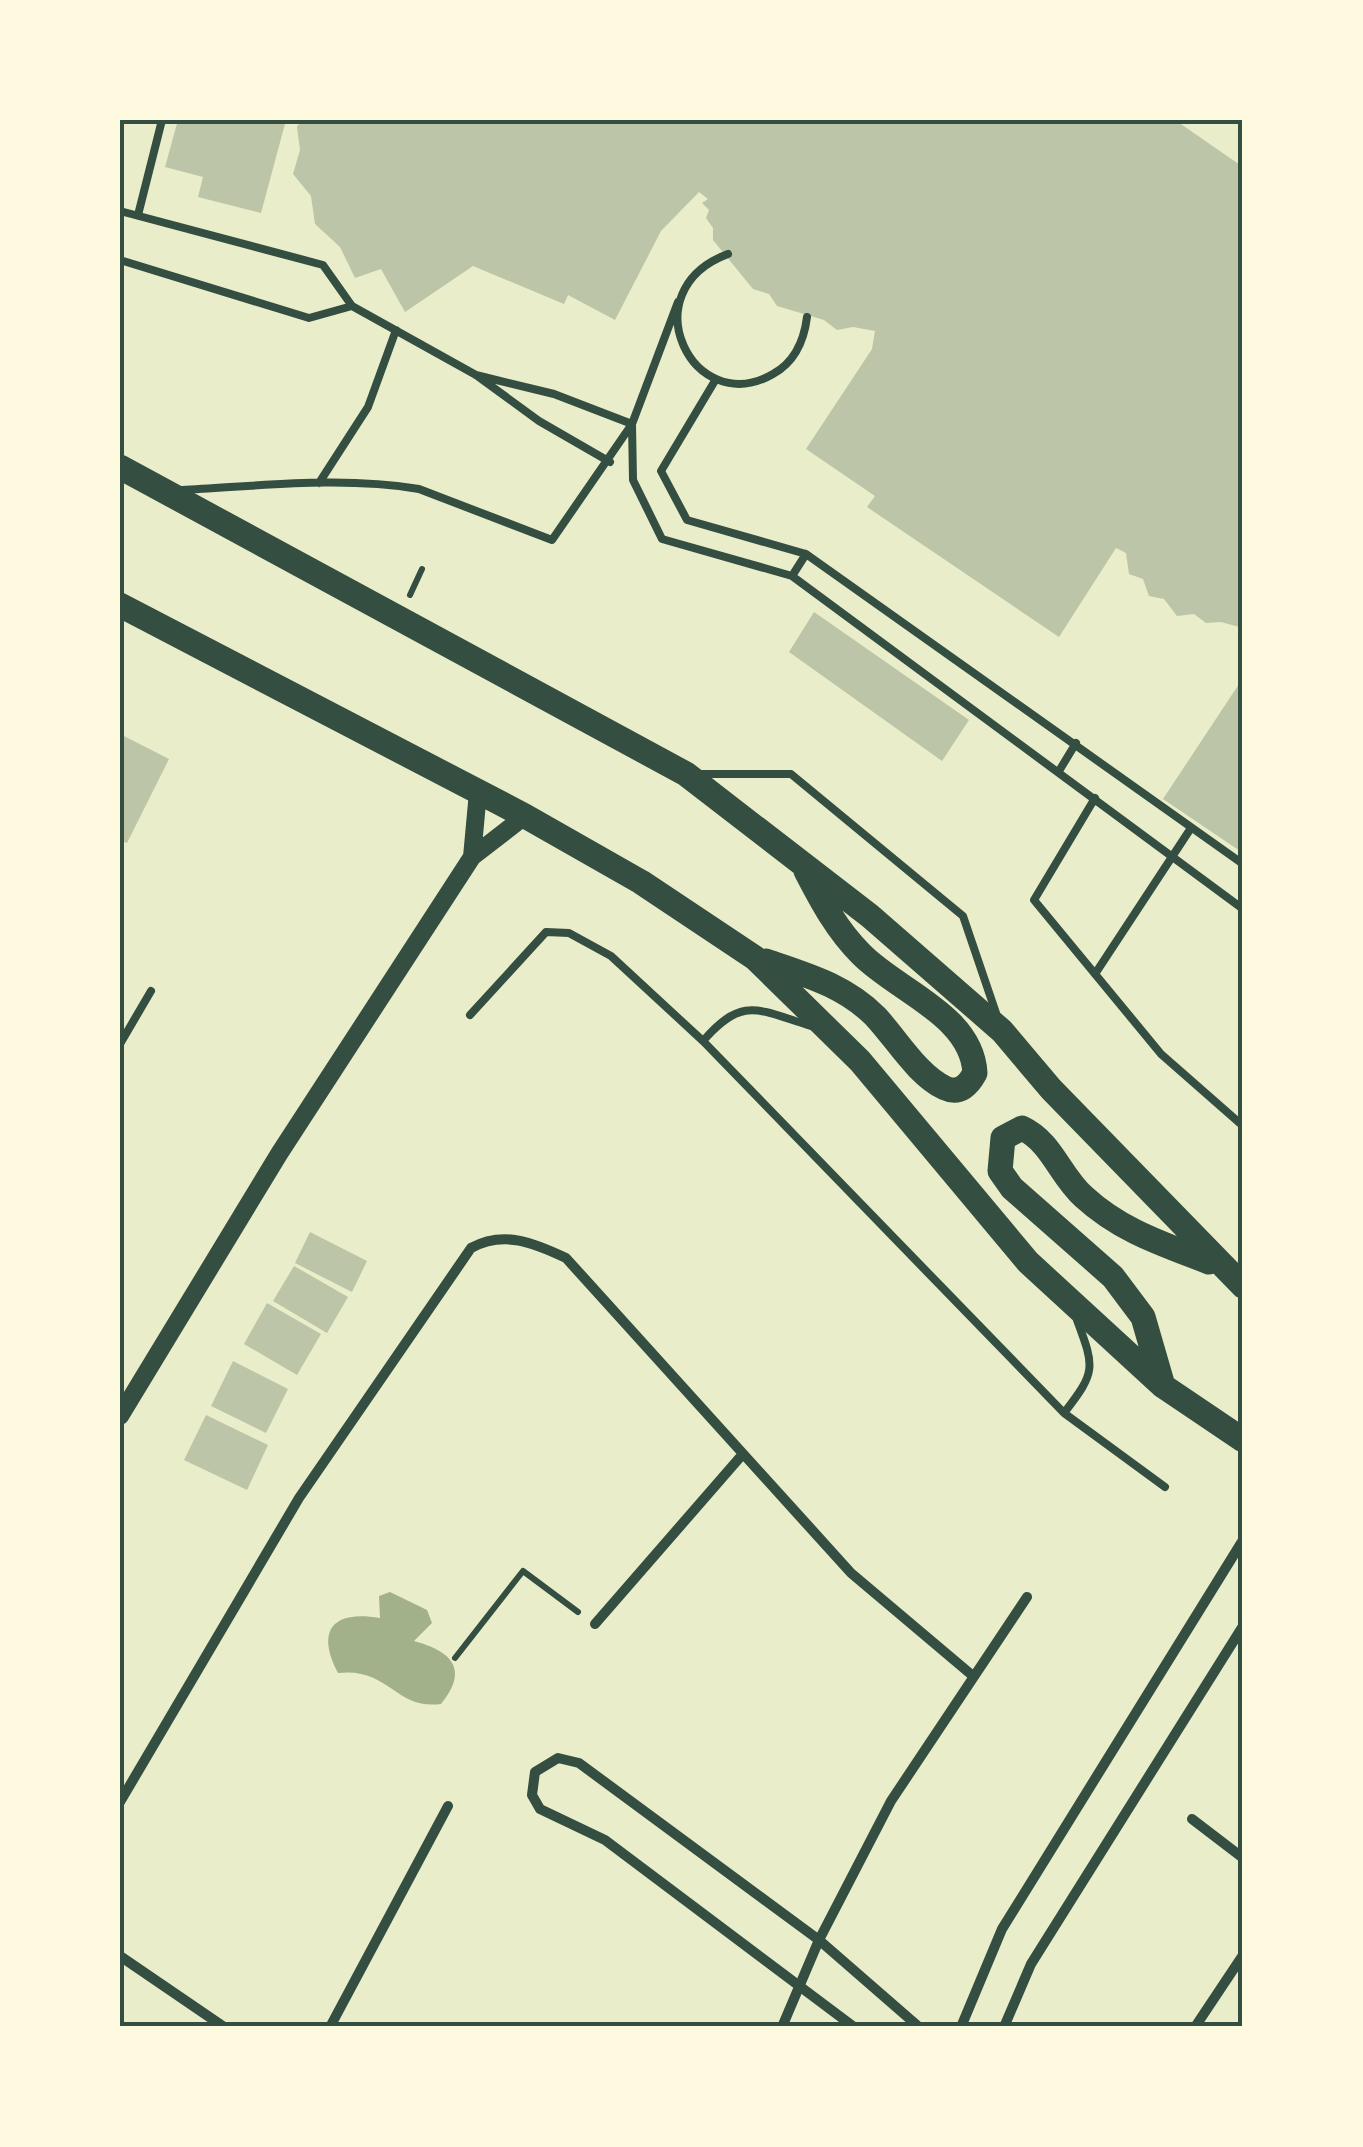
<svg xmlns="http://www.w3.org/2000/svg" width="1363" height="2147" font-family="Lato,sans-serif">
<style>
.water{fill:#a3b18a}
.building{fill:#bcc5a7}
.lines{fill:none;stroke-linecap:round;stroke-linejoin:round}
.path{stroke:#344e41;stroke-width:6}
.service{stroke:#344e41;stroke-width:8}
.minor{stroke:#344e41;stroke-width:10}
.tertiary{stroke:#344e41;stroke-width:18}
.primary{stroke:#344e41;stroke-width:25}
.neatline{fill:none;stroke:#344e41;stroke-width:4}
</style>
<rect width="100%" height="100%" fill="#e9edc9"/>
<path class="water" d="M390,1592L427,1610L432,1623L414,1641C451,1651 470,1669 441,1704C395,1710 389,1667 338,1673C315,1629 334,1610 380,1618L379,1596Z"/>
<path class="building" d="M178,120H286L261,213L198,197L203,177L165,167Z
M301,120H1175L1243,167V628L1221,622L1206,623L1194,614L1177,616L1164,599L1149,596L1143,579L1129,574L1126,553L1116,548L1059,637L867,507L875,496L806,449L872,349L875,331L853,327L837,330L824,320L777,306L769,294L753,289L713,240V228L706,218L709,210L702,203L708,199L699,192L661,231L615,320L568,295L564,304L473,266L405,312L381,269L355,278L340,247L315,224L311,196L293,174L300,150L297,127Z
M814,612L969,720L942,761L789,652Z
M1243,678V853L1163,799Z
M120,734L169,759L127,843L120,840Z
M310,1232L367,1261L352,1292L295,1263Z
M294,1266L348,1297L327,1333L273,1301Z
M267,1303L321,1334L297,1375L244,1344Z
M233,1361L288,1389L266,1433L211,1406Z
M206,1415L268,1445L247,1490L184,1460Z"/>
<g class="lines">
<path class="path" d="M410,595L422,569
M455,1658L523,1571L578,1612"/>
<path class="service" d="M120,211L323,265L352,306L476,375L539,421L610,462
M138,215L162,120
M728,254C629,291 693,420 773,374C795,362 804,341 807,317
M120,260L309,318L352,306
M476,375L554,394L632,424L633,480L662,539L792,576L1243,909
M716,379L661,471L687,520L806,554L1243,864
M319,483L368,407L396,330
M182,490C260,486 341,476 419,489L552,540L632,424L678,302
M792,576L806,554
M1059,771L1076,743
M700,774H791L963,916L996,1013
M1095,798L1034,900L1161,1054L1243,1126
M1095,974L1191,828
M470,1015L546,932L569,933L611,956L703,1041L1064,1413L1165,1487
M703,1041C743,995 758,1010 811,1026
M120,1044L151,991
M1064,1413C1096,1372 1095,1368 1077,1320"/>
<path class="minor" d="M595,1624L742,1455
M120,1802L299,1498L471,1248C504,1230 534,1243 566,1258L851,1573L973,1676
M1192,1819L1243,1858
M120,1956L224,2027
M330,2027L448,1806
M782,2027L819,1940L891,1801L1027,1597
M854,2027L605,1840L540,1809L532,1795L535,1772L558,1758L579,1763L819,1940L919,2027
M961,2027L1002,1929L1243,1540
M1004,2027L1031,1964L1243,1626
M1195,2027L1243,1955"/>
<path class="tertiary" d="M472,857L478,792
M120,1416L279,1154L472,857L525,816"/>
<path class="primary" d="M120,467L686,774L870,916L1002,1031L1051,1089L1243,1286
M120,605L525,816L641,882L755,958L860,1061L1028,1262L1163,1386L1243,1440
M766,961C806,975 844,985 875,1016C896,1038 917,1075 945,1088C960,1095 969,1084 975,1073C972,1015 897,991 861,954C837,930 822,902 806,871
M1163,1386L1143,1317L1113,1277L1012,1188L1000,1171L1003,1138L1022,1128C1052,1142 1060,1176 1084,1197C1121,1231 1163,1244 1209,1262"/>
</g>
<rect width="1363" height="2147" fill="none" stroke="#fefae0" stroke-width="245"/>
<rect x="122" y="122" width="1118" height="1902" class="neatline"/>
</svg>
